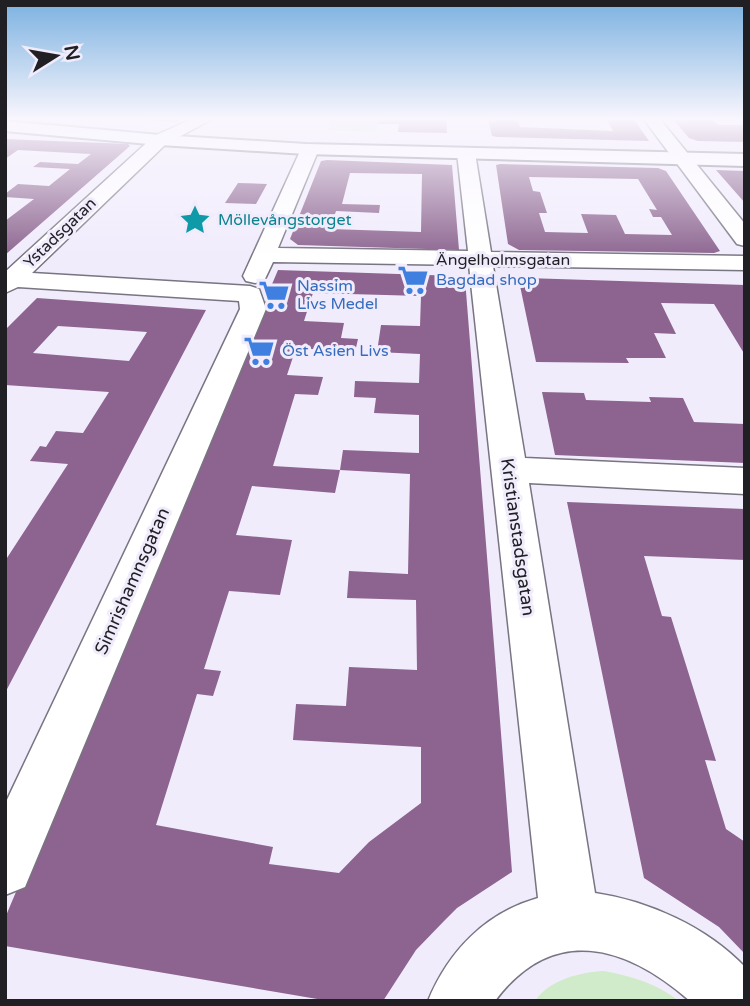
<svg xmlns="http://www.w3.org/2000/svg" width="750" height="1006" font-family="'Varela Round',sans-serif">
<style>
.green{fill:#d0ebc9}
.building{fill:#8c648f;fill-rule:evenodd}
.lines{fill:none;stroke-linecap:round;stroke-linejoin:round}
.street-casing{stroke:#787481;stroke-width:3}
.secondary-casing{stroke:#787481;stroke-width:4}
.street{fill:#fff;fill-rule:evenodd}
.secondary{fill:#fff;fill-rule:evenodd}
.labels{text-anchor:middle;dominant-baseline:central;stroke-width:6;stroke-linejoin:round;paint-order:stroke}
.far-culture-label{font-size:16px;fill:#0d838f;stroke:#f1ecfc;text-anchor:start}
.far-street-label{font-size:16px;fill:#201f24;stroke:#f1ecfc}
.far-shop-label{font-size:16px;fill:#366cbe;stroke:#f1ecfc;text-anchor:start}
.street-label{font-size:18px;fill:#201f24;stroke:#f1ecfc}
</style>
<rect width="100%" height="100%" fill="#f1ecfc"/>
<path class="green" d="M332,118H380L376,132L329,130Z
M604,971C632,976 657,984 679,1001H535C549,980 580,972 604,971Z"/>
<path class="building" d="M142,118H185L177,122L142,120Z
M379,118H446L447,133L398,132L399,124H378Z
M488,118H518L520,127L613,131L606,118H633L649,141L497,137L492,136Z
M672,118H711L718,125H745V142L698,141L689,138Z
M5,139L128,144L130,146L5,255V221L34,199L5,197V194L18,184L49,186L70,169L33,167L40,162L78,164L91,154L18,150L5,159Z
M327,160L452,165L459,250L298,245L290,239L321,161ZM350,173L422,174L421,232L330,229L336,211L379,213L380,205L342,204Z
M500,164L658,168L666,171L720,251L714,253L519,250L508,244L496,165ZM529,177L638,179L657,210L649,209L653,217H661L672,235L625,234L616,215L581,214L588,233L545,232L539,213H547L540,192L533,191Z
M716,170L745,171V203Z
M238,183L267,184L256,204L225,203Z
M278,270L458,276L465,279L512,872L457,908L445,920L416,950L383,1001H329L5,946V918ZM313,293L421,296L420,326L381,325L377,352L420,354L419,383L355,381L354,397L376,398L374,413L419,415V453L343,450L340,470L410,474L408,574L349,571L347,598L416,600L417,670L349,667L346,706L296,704L293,740L421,747V803L369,842L339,873L269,864L273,847L156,825L197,694L213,696L221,671L204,669L229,591L280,595L292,540L236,535L252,486L335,493L340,470L273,466L295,394L318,395L323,377L287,375L296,348L355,352L358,339L341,338L344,323L304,321Z
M526,278L745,285V355L714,304L661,303L676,334L654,333L666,358H626L629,363L536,362L519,281Z
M37,298L206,310L5,693V561L68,464L30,461L40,446L46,447L56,431L83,433L109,392L5,385V330ZM58,326L105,329L147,332L129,361L33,353Z
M542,392L584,393L586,400L651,402L649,397L683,398L694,422L745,424V463L555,455Z
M567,502L745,509V560L644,556L662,616L671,617L716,761L705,760L726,829L745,842V954L719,927L644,878Z"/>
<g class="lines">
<g class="street-casing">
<path id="street" d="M194,118H214L166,144L32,273L250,286L259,289L266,309L25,887L5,895V804L240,309L239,301L18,287L5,293V272L154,136Z
M643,118H659L745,224V246L737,244Z
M310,144L319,149L278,248L468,251L457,153L466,148L475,153L491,252L745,256V270L493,266L525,458L745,468V494L529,483L595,893C649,901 707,927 745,967V1001H690C626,945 553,923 495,1001H428C448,952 485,913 538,898L469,265L273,262L264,281L255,283L246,281L243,276L301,149Z"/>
</g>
<g class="secondary-casing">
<path id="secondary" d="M5,121L160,135L306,144L745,154V166L306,154L160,145L5,131Z"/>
</g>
<use href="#street" class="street"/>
<use href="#secondary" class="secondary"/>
</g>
<linearGradient id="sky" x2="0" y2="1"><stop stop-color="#7bb1e0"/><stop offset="0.46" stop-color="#f9f6fe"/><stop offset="1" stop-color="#f9f6fe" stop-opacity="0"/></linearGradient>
<rect width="750" height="259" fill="url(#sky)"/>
<defs>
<g id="sight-bare" transform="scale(2.415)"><path d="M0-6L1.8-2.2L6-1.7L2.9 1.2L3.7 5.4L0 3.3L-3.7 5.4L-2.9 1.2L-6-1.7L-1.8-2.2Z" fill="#0f9aa8" stroke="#f1ecfc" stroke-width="2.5" paint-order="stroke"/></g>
<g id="supermarket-bare" transform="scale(2.415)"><path d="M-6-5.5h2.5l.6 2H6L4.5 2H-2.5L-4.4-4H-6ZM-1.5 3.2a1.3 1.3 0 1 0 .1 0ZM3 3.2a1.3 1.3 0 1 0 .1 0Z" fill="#3f7fe0" stroke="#f1ecfc" stroke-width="2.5" paint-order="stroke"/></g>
</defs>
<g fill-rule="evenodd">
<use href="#sight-bare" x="195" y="220"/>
<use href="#supermarket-bare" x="413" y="280"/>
<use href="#supermarket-bare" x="274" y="295"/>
<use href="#supermarket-bare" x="259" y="351"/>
</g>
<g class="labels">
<g class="far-culture-label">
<text x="218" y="220">Möllevångstorget</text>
</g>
<g class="far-street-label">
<text transform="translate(60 233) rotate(-44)">Ystadsgatan</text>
<text x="503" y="260">Ängelholmsgatan</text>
</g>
<g class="far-shop-label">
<text x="436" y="280">Bagdad shop</text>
<text x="297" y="286">Nassim<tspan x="297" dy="18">Livs Medel</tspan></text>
<text x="282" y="351">Öst Asien Livs</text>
</g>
<g class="street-label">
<text transform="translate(518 537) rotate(82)">Kristianstadsgatan</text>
<text transform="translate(132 581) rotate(-66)">Simrishamnsgatan</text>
</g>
</g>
<rect width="750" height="1006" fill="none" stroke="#201f24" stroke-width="14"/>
<g transform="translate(56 56) rotate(79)" stroke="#f1ecfc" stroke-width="5" paint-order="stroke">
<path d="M0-5L12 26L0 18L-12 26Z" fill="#201f24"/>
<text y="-10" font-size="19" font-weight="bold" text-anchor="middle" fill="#201f24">N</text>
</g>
</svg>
